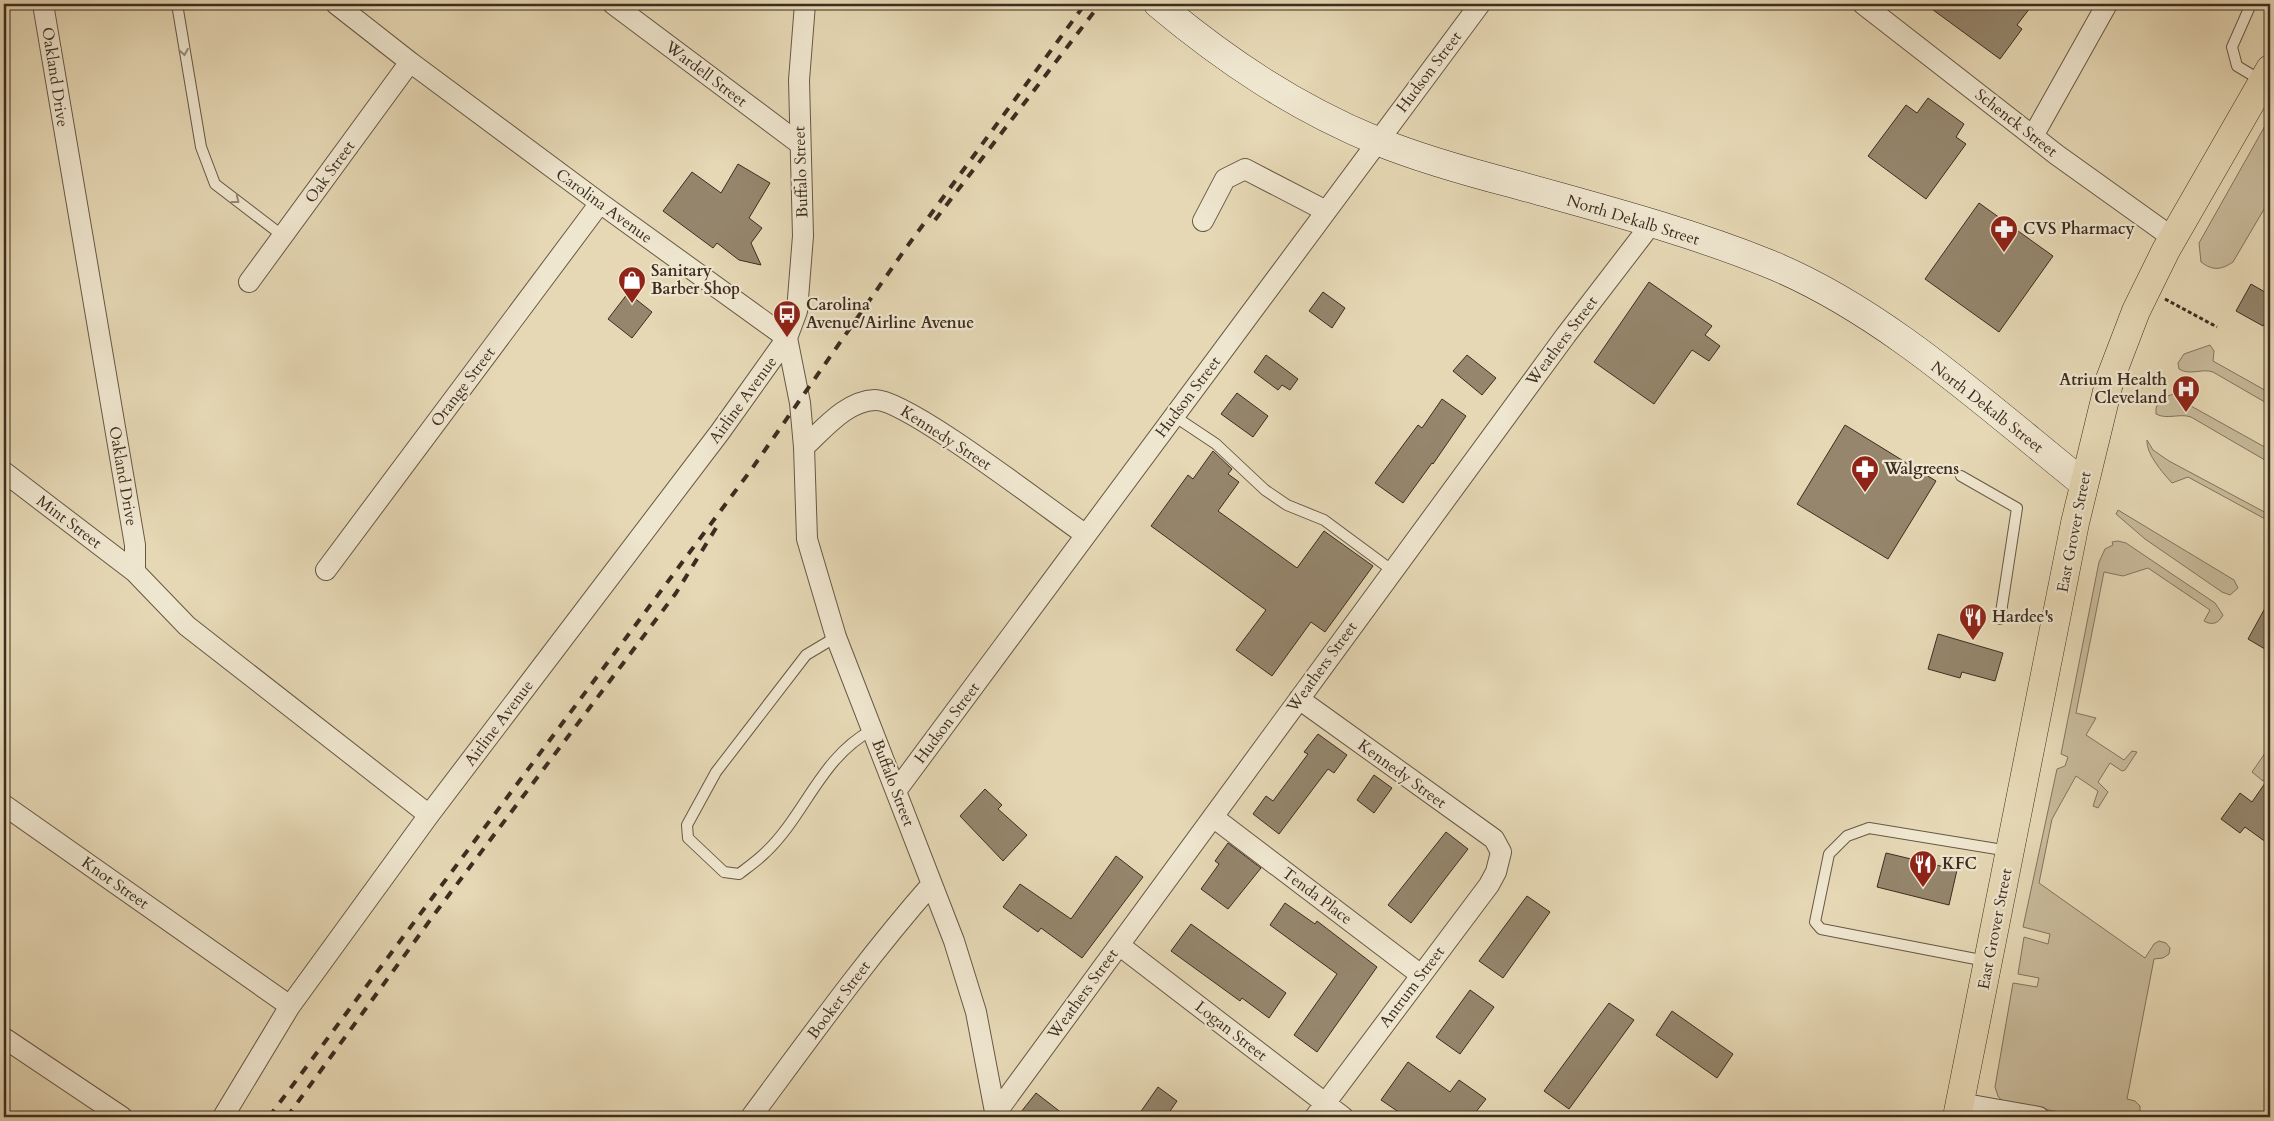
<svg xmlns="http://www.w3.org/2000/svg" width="2274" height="1121" font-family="Cardo,serif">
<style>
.green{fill:#c9bb9c;stroke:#83745e}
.building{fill:#95866d;stroke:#3d2d20}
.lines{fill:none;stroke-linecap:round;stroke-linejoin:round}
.lane-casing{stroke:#675845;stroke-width:12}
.street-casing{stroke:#675845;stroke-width:22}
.secondary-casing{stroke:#3d2d20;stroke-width:29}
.primary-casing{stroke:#3d2d20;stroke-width:29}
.path{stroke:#3d2d20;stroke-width:3;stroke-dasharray:4 2.5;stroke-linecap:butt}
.lane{stroke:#efe6cf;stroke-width:10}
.street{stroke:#efe6cf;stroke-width:20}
.secondary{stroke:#efe6cf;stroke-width:28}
.primary{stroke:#e6d8b5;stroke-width:28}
.rail{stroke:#3d2d20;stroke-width:4;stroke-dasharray:9 9;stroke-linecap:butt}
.oneway{stroke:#968a78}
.labels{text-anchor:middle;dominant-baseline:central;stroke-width:4.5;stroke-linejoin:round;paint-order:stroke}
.street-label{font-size:16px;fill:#3d2d20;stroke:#efe6cf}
.poi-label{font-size:16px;font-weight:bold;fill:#3d2d20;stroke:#efe6cf;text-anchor:start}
</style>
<rect width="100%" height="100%" fill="#e6d8b5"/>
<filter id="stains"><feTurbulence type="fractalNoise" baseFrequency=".004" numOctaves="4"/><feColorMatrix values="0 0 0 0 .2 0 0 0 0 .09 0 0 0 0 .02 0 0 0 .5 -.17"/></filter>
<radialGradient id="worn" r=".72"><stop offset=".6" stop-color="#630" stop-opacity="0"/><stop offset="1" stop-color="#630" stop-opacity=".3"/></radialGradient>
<path class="green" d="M2270,117V199L2233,262C2221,270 2213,271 2201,262L2199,243Z
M2210,345L2214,351L2213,361L2270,393V405L2213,372C2202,368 2190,376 2179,369L2178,363L2184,354Z
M2187,390L2191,392V406L2270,450V463L2191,417C2179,413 2167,420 2156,414V408L2161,398Z
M2147,440L2153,450L2169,461L2270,515V525L2267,520L2188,477L2172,483C2163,473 2146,454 2147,440Z
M2118,510L2234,580L2238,588L2230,595L2222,592L2145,539L2116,514Z
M2118,541L2126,543L2215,603L2223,615C2219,623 2212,626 2204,621L2210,610L2148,568L2123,576L2104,572L2076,713L2096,718L2086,735L2124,760L2132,751L2137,752L2125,770L2122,771L2110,763L2098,782L2108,792L2098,808L2093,806L2098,791L2076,776L2052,819L2039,883L2145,958L2154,944L2159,941L2166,943L2170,948L2169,954L2163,958L2154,959L2127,1099L2135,1101L2140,1106V1117H2085L2002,1101L1998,1096L1995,1087L2013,983L2037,987L2039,978L2018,974L2024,937L2048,944L2050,934L2023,927L2057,769L2065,766L2068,757L2061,754L2099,562L2105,549L2113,545L2112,542Z
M2270,746V771L2263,781L2252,772Z"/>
<path class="building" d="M1925,4H2033L2017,25L2022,29L2000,59Z
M1928,98L1964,124L1956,137L1966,144L1926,199L1868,156L1906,105L1917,113Z
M738,164L770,183L749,218L762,228L751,243L761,265L739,260L717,243L713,248L663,211L692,172L721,193Z
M1979,203L2053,256L1999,332L1925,279Z
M1649,282L1712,326L1705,335L1720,346L1709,361L1692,350L1654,404L1594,362Z
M2251,284L2270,295V313L2263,326L2236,311Z
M1323,292L1345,308L1332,328L1309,311Z
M628,293L652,312L632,338L608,319Z
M1266,355L1298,379L1290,390L1282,385L1278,390L1254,372Z
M1467,355L1496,378L1482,395L1453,371Z
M1237,393L1268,416L1253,437L1221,414Z
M1442,399L1466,416L1433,464L1432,463L1403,503L1375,483L1418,425L1422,428Z
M1845,425L1936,481L1888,559L1797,504Z
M1213,451L1232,469L1228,474L1239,482L1218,511L1297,568L1324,531L1373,566L1325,632L1311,622L1272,676L1236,650L1266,610L1151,526L1188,475L1193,479Z
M2270,599V652L2248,639Z
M1938,634L2003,653L1995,681L1962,672L1960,678L1928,669Z
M1318,734L1347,755L1334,773L1328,769L1279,834L1253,814L1266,796L1273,801L1308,754L1304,752Z
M1374,775L1392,788L1374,813L1357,800Z
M2270,776V845L2245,827L2240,833L2221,819L2240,793L2252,802Z
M985,789L1002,805L998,809L1027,835L1003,861L960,816Z
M1446,832L1468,849L1411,923L1388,905Z
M1228,843L1261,868L1228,909L1201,889L1219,864L1215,861Z
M1886,853L1957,870L1949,905L1877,887Z
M1116,856L1143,877L1082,958L1041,928L1038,932L1003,907L1020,884L1071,919Z
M1527,896L1550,912L1503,978L1479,961Z
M1285,903L1315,924L1317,921L1377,967L1317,1052L1294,1035L1337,974L1270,925Z
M1191,924L1286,993L1269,1018L1242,998L1240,1001L1171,951Z
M1470,990L1494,1007L1460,1054L1436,1037Z
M1609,1003L1634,1020L1569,1109L1544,1091Z
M1672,1011L1733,1054L1717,1078L1656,1035Z
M1408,1062L1450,1092L1459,1080L1486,1099L1472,1117H1406L1381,1100Z
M1158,1087L1177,1101L1166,1117H1137Z
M1036,1093L1067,1117H1017Z"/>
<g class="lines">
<g class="lane-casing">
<path id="lane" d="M177,4L201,147L215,184L283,236
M2251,4L2232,47L2237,66L2262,81
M1174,416L1216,444L1265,490L1287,505L1324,520L1393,571
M1961,476L2017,508L2000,619
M836,637L806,655L716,772L687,825L688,838L724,872L739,874C748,867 758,860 766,852C805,815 821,757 872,730
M1986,961L1821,929L1815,922L1829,854L1847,836L1869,828L2009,851"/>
</g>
<g class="street-casing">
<path id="street" d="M43,4L135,545V572L187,626L429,815
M336,4L410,62L600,203L787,338L800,403L804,447L807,539L836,637L954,941L976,1012L996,1117
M613,4L800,144
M1863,4L2057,155L2173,238
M2033,136L2107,4
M1203,221L1225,179L1245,169L1326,211
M249,282L410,62
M804,447C824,429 846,401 875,400C907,399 1051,511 1086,535
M4,472L135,572
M326,570L600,203
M1299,699L1494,839L1501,852L1496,872L1489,885L1315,1117
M896,791L1480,4
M4,805L290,1006
M1213,817L1421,975
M1119,945L1343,1117
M4,1038L122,1117
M1960,1103L2039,1117
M996,1113L1566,335L1652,223
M223,1117L290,1006L429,815L720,432L787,338L797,311L803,236L799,80L805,4
M751,1117C809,1039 866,959 931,885"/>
</g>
<g class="secondary-casing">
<path id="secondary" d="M1158,4C1226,61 1295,107 1377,141C1421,159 1468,172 1514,184C1599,208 1685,230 1767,263C1882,309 1987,406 2083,483"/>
</g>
<g class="primary-casing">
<path id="primary" d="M1957,1117L2075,523L2110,379L2136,311L2166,250L2270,69"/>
</g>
<path class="path" d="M2165,299L2217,327"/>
<use href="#lane" class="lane"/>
<use href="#street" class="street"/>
<use href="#secondary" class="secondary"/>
<use href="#primary" class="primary"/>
<path class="rail" d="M935,220L1100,4
M269,1117L751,470L906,248L1085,4
M287,1117L436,912L676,593L716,528"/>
</g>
<defs><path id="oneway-chevron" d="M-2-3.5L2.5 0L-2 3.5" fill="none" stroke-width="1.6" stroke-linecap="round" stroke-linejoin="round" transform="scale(1.25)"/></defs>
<g class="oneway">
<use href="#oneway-chevron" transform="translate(184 52) rotate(81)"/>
<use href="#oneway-chevron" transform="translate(236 200) rotate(38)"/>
</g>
<defs>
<g id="pharmacy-pin" transform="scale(1.4375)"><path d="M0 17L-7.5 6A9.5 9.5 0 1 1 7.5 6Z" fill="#8f2418" stroke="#efe6cf"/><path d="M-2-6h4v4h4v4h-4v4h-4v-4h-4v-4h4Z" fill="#fff"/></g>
<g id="shop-pin" transform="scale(1.4375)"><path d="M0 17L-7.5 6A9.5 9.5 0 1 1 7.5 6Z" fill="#8f2418" stroke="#efe6cf"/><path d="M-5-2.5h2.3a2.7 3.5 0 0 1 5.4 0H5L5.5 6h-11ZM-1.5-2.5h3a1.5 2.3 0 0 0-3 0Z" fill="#fff"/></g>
<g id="bus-pin" transform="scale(1.4375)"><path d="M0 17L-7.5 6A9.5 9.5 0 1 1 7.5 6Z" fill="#8f2418" stroke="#efe6cf"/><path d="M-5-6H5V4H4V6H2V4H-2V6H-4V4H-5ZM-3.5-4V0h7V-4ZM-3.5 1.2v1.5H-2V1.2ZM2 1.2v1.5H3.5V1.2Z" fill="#fff"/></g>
<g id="hospital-pin" transform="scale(1.4375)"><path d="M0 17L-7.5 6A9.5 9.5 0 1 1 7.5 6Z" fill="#8f2418" stroke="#efe6cf"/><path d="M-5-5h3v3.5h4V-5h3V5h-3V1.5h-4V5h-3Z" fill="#fff"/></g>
<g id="restaurant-pin" transform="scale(1.4375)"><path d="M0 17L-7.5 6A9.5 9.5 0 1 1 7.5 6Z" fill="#8f2418" stroke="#efe6cf"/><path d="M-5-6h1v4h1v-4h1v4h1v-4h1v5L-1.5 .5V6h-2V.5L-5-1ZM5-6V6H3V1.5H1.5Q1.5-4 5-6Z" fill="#fff"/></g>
</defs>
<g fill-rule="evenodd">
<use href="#pharmacy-pin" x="2004" y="229"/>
<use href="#shop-pin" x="632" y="280"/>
<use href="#bus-pin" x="787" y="314"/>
<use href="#hospital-pin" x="2186" y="389"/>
<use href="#pharmacy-pin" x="1865" y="469"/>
<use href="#restaurant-pin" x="1973" y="617"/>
<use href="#restaurant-pin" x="1923" y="864"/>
</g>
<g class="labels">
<g class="street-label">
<text transform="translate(1429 72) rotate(-53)">Hudson Street</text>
<text transform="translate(706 74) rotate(37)">Wardell Street</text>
<text transform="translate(55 77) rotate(81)">Oakland Drive</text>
<text transform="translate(2016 123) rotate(38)">Schenck Street</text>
<text transform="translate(330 172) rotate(-54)">Oak Street</text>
<text transform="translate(801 172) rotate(-92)">Buffalo Street</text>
<text transform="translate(604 206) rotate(36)">Carolina Avenue</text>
<text transform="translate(1633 220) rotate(17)">North Dekalb Street</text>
<text transform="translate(1562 341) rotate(-53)">Weathers Street</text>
<text transform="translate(463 387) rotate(-53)">Orange Street</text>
<text transform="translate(1188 397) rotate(-53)">Hudson Street</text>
<text transform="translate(743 400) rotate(-54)">Airline Avenue</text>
<text transform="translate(1987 407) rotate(38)">North Dekalb Street</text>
<text transform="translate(946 438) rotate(33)">Kennedy Street</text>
<text transform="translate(123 476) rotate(80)">Oakland Drive</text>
<text transform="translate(69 522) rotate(37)">Mint Street</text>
<text transform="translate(2074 532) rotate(-79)">East Grover Street</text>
<text transform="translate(1322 667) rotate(-54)">Weathers Street</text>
<text transform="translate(499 723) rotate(-53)">Airline Avenue</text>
<text transform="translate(947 723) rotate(-53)">Hudson Street</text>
<text transform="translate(1402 774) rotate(36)">Kennedy Street</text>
<text transform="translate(893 783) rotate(69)">Buffalo Street</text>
<text transform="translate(115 883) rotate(35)">Knot Street</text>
<text transform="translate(1317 896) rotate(37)">Tenda Place</text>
<text transform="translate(1995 929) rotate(-79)">East Grover Street</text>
<text transform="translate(1412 987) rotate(-53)">Antrum Street</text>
<text transform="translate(1083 994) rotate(-54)">Weathers Street</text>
<text transform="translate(839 1000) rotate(-53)">Booker Street</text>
<text transform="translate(1231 1031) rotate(38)">Logan Street</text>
</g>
<g class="poi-label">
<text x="2023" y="229">CVS Pharmacy</text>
<text x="651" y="271">Sanitary<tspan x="651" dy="18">Barber Shop</tspan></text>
<text x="806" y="305">Carolina<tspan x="806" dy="18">Avenue/Airline Avenue</tspan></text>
<text x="2167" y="380" text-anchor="end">Atrium Health<tspan x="2167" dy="18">Cleveland</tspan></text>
<text x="1884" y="469">Walgreens</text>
<text x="1992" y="617">Hardee's</text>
<text x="1942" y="864">KFC</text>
</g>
</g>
<rect width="2274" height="1121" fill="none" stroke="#e6d8b5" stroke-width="20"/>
<rect x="5" y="5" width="2264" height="1111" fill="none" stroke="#3d2d20" stroke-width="2.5"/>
<rect x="10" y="10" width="2254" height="1101" fill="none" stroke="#3d2d20"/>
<rect width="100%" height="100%" filter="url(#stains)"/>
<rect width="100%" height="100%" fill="url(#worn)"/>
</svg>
